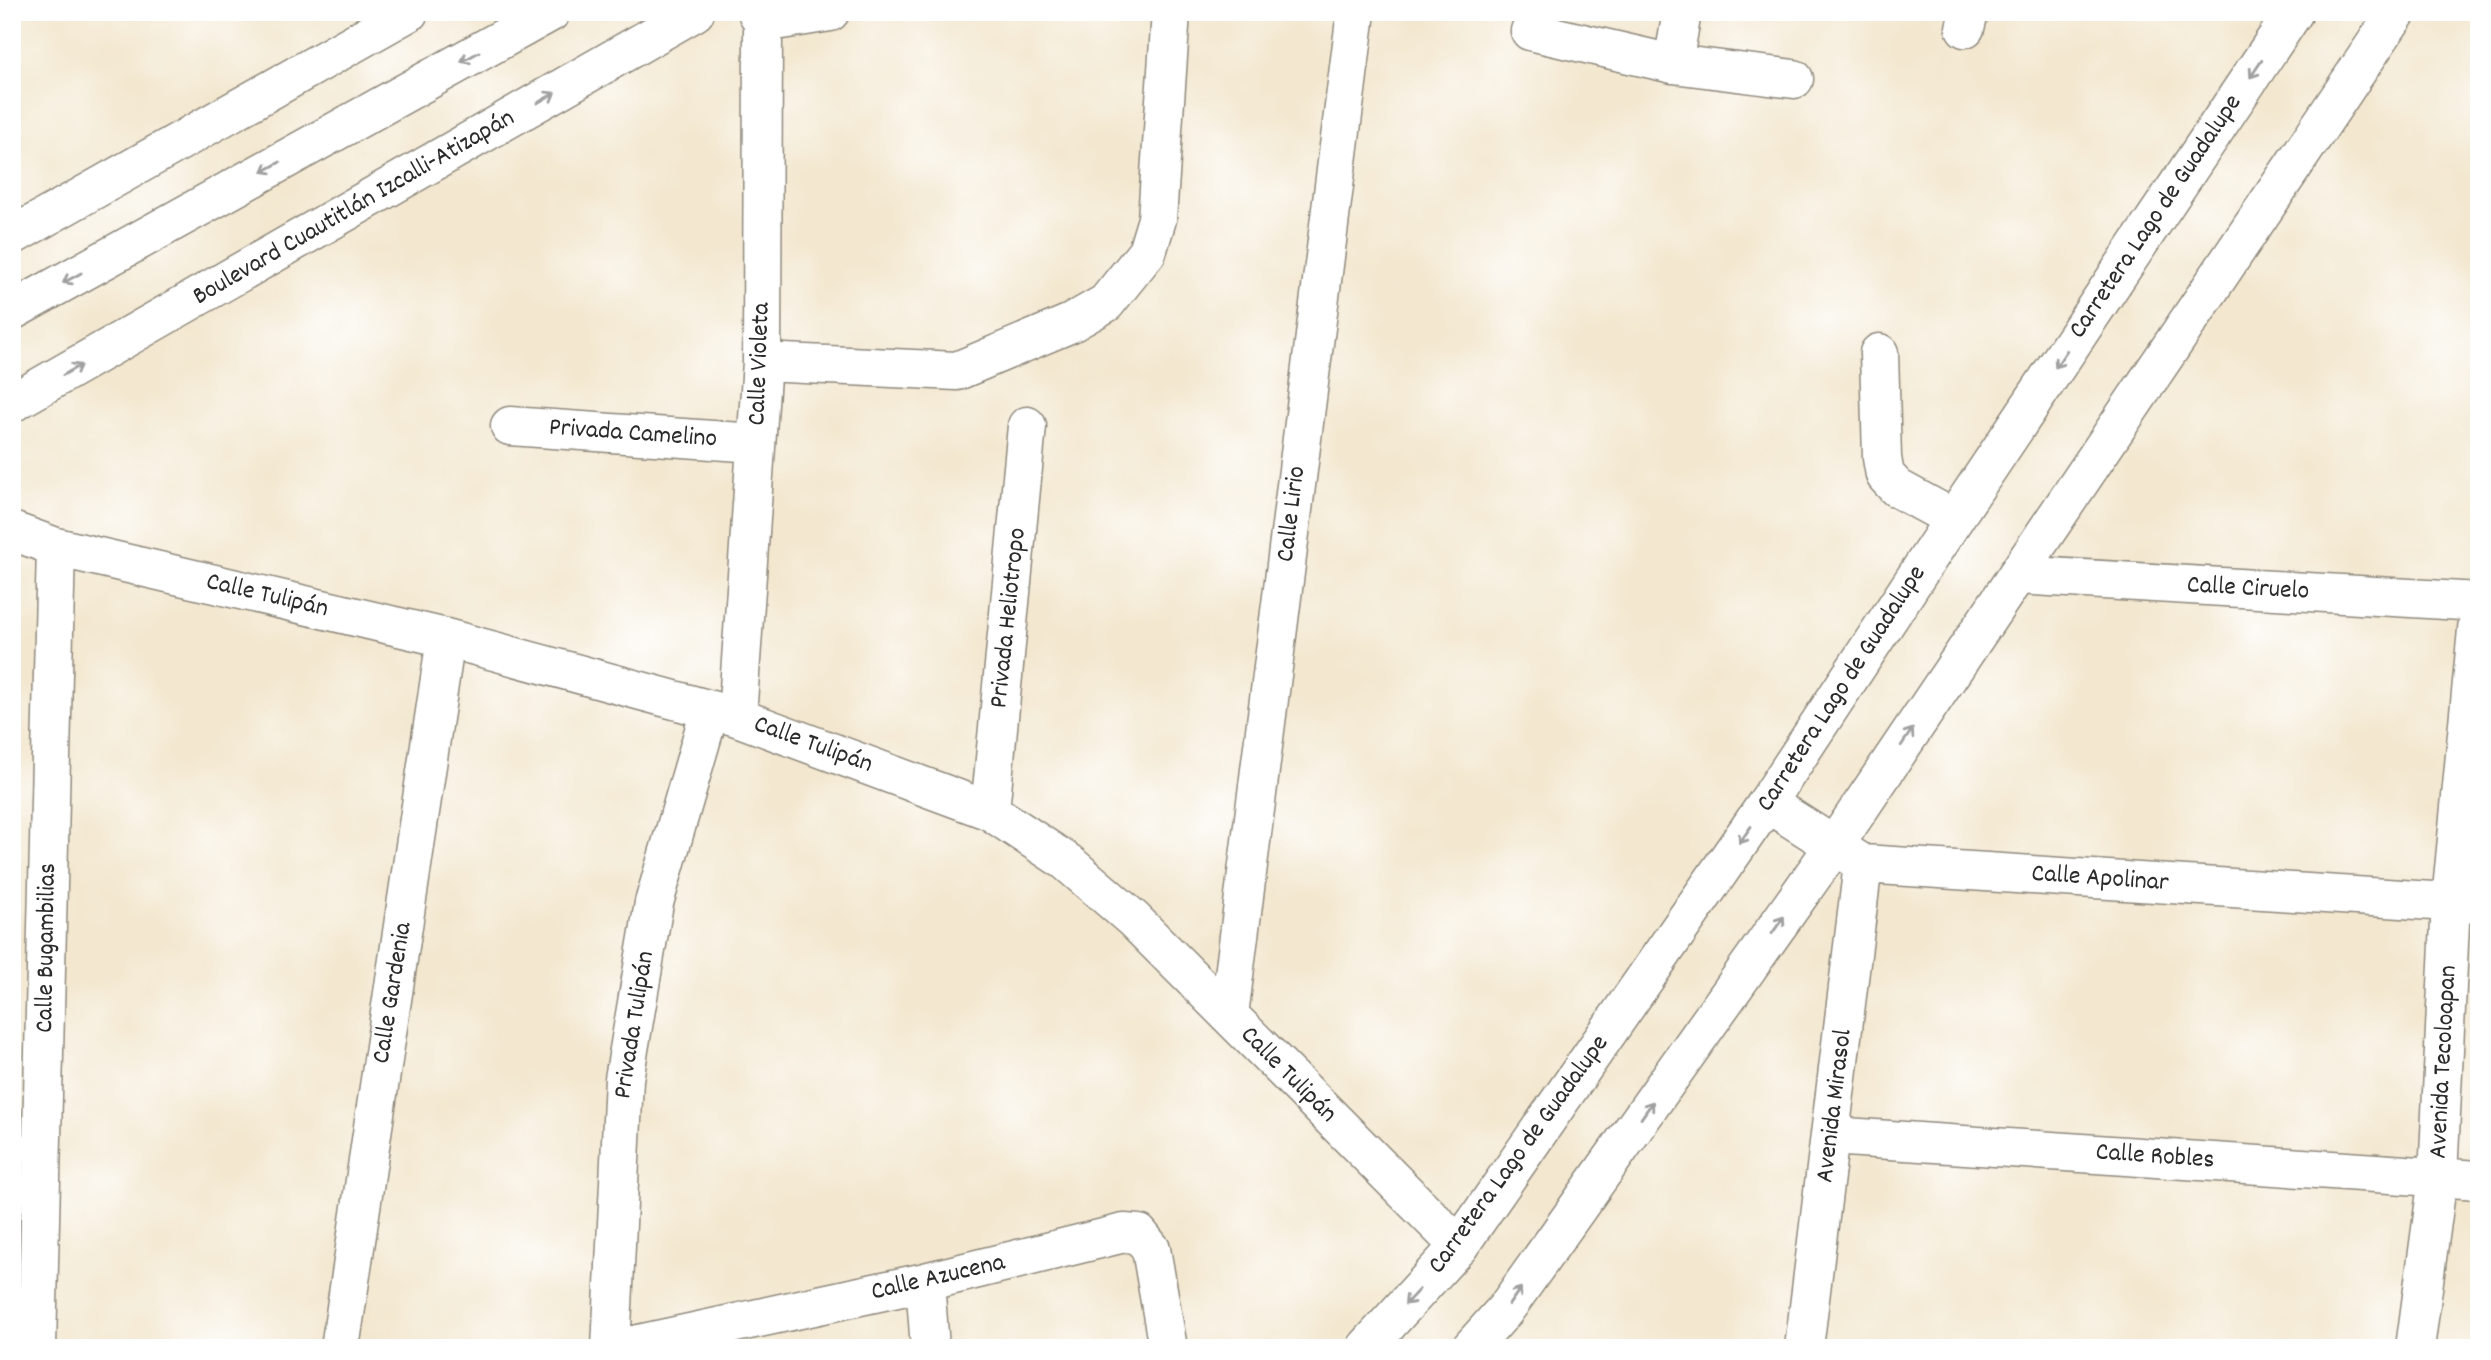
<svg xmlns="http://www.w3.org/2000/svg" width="2491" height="1360" font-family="Dekko,sans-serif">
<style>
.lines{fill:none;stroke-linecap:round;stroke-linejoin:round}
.minor-casing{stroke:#8f897d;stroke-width:41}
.major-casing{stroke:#8f897d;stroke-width:41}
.minor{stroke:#fff;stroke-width:38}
.major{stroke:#fff;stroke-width:38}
.oneway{stroke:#a0a0a0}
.labels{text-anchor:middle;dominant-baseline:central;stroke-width:5;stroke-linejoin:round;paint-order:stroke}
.street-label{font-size:26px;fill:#2b2b2b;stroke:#fff}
</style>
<rect width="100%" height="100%" fill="#fff"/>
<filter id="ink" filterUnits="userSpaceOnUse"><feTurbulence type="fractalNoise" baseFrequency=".0143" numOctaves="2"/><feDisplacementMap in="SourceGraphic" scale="14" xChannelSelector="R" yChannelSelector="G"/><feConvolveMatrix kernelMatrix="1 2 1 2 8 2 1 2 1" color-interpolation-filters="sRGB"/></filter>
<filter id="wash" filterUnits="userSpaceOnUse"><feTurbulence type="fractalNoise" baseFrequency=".00686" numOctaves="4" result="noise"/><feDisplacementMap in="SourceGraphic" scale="28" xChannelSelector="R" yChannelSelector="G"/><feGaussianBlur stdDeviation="1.57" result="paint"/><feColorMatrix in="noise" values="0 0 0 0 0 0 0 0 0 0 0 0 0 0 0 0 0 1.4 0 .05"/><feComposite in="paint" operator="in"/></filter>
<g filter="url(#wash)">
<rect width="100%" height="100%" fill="#f3e7cf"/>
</g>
<g filter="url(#ink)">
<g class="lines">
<g class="minor-casing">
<path id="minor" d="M763,23L830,12
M1965,28L1969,12
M1530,31L1673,64L1794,79
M1673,64L1682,12
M12,236L409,12
M1879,353L1882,458L1885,475L1897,488L1954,519
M762,362L957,371L1071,323L1106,303L1147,252L1157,219L1171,12
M510,426L756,443
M12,531L56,547L446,638L737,717L990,811L1067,862L1133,919L1459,1246
M2017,575L2479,602
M737,717L762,362L763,23L757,12
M1767,803L1863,864L2479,904
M990,811L1027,426
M1229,1015L1356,12
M1831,1136L2479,1180
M925,1282L930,1348
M37,1348L56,547
M340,1348L446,638
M611,1348L624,1079L654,903L710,710
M620,1348L925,1282L1124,1233L1139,1234L1151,1249L1168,1348
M1804,1348L1863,864
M2415,1348L2438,1177L2451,901L2479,609"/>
</g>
<g class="major-casing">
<path id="major" d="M12,311L551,12
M12,403L695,12
M1366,1348L1459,1246L1767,803L1954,519L2294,12
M1471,1348L1505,1310L1834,846L2397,12"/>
</g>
<use href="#minor" class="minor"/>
<use href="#major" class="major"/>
</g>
<defs><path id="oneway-shaft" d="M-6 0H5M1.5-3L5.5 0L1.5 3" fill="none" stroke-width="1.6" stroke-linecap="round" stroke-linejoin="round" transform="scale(1.75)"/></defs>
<g class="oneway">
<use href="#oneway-shaft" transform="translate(470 57) rotate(151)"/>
<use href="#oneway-shaft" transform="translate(2256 69) rotate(124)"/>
<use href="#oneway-shaft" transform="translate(546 98) rotate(-30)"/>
<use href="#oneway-shaft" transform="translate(271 167) rotate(151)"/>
<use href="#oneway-shaft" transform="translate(72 278) rotate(151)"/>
<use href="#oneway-shaft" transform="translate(2061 359) rotate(124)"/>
<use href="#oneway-shaft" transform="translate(72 370) rotate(-30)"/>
<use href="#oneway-shaft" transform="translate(1907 737) rotate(-56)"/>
<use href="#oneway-shaft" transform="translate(1745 835) rotate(125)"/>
<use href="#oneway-shaft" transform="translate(1778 925) rotate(-55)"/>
<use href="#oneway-shaft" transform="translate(1647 1110) rotate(-55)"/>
<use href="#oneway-shaft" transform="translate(1515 1296) rotate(-55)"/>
<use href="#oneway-shaft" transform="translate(1412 1297) rotate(133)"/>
</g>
</g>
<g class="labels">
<g class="street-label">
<text transform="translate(354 208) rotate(-30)">Boulevard Cuautitlán Izcalli-Atizapán</text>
<text transform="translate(2156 217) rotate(-56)">Carretera Lago de Guadalupe</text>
<text transform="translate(760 364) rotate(-88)">Calle Violeta</text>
<text transform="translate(633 434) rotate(4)">Privada Camelino</text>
<text transform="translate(1292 514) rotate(-83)">Calle Lirio</text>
<text transform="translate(2248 589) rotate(3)">Calle Ciruelo</text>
<text transform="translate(267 596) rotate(13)">Calle Tulipán</text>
<text transform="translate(1009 618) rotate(-84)">Privada Heliotropo</text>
<text transform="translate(1842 689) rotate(-57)">Carretera Lago de Guadalupe</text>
<text transform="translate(813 745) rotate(20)">Calle Tulipán</text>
<text transform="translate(2100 879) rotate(4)">Calle Apolinar</text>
<text transform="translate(47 948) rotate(-89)">Calle Bugambilias</text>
<text transform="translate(393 993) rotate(-81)">Calle Gardenia</text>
<text transform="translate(635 1025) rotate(-81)">Privada Tulipán</text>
<text transform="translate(2444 1062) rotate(-87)">Avenida Tecoloapan</text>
<text transform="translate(1288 1075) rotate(45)">Calle Tulipán</text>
<text transform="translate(1835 1106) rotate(-83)">Avenida Mirasol</text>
<text transform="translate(1519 1155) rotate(-54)">Carretera Lago de Guadalupe</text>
<text transform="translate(2155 1157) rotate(4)">Calle Robles</text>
<text transform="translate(938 1278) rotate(-13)">Calle Azucena</text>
</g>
</g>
<rect width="2491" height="1360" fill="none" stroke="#fff" stroke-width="42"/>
</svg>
